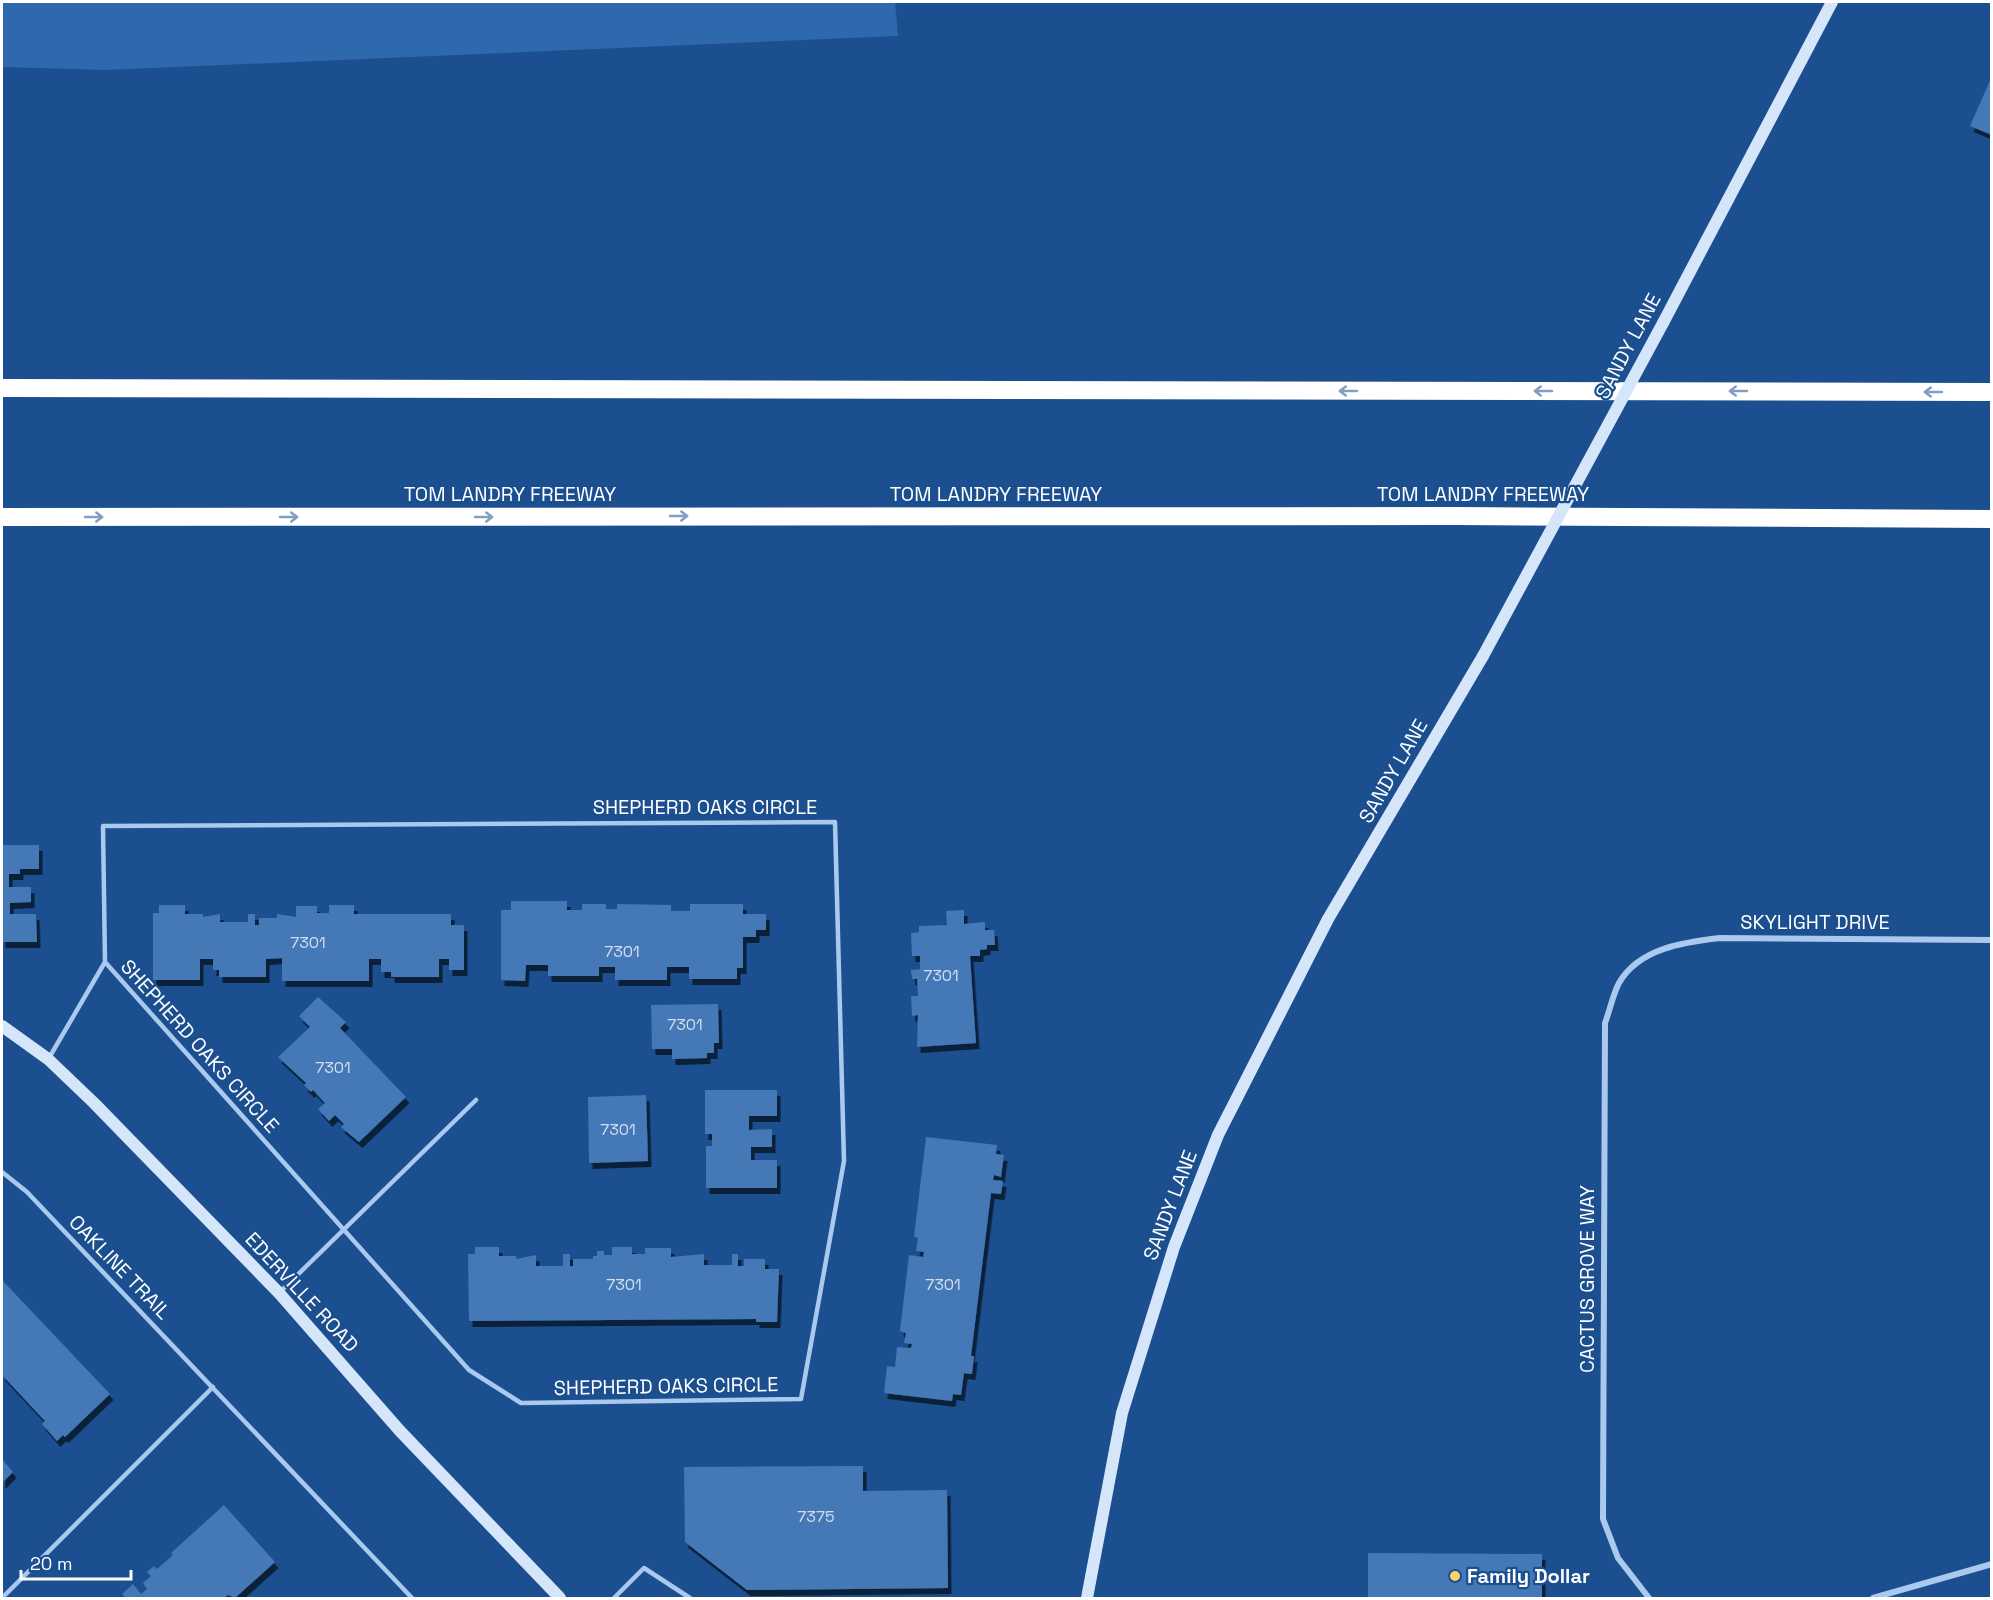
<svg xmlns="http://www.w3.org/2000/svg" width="1993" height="1600" font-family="'Space Grotesk',sans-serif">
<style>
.green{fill:#2e69ad}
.building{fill:#4478b7;filter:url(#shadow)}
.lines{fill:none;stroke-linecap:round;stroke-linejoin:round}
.lane{stroke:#a9c9ee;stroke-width:4.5}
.street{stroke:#a9c9ee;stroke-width:6}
.secondary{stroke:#d6e6fa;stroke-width:12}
.highway{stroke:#fff;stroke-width:18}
.secondary-bridge{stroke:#d6e6fa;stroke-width:12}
.oneway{stroke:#829ec1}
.poi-dot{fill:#ffd166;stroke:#1b4f8f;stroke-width:2}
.labels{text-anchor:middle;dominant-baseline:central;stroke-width:4.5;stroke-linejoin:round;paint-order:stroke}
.number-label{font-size:16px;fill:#d0dded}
.street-label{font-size:20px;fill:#fff;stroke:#1b4f8f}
.poi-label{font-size:20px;font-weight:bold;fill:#fff;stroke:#1b4f8f;text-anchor:start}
</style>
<defs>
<filter id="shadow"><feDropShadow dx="3.5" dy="6" stdDeviation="0" flood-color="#0009"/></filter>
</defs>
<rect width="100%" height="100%" fill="#1b4f8f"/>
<path class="green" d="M2,2H895L898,36L106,70L2,67Z"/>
<path class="building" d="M1992,76V135L1970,126Z
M2,845H39V869H20V874H9V887H31V902L10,903V914H36L37,942H2Z
M511,901H567V910H582V904H606V909H617V904L671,905V911H690V904H743V914H766V930H756V937H743V968H737V979H689V967H667V980H615V967H599V976H548V965H526L525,981L501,980V910H511Z
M159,905H185V914H203V917L220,914V922H248V914H255V925H259V918H277V914L296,917V906H317V913H329V905H354V914H451V925H464V970H449V959H439V977H391V972H381V959H369V981H282V958L266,959V977H219V970H213V959H200V980H153V913H159Z
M964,910V924L985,922V930H994L995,945H987V949L980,950V956H970L976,1043L917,1047L918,1015L912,1016L911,996H918L917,979H912L911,970L920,969V956H912L911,933L919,932V926L947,925L946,911Z
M318,997L346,1022L340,1028L406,1097L359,1142L341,1127L344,1124L335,1115L329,1121L318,1109L325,1103L313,1090L311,1092L304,1085L306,1083L278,1057L310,1027L299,1016Z
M718,1004L719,1043H714V1053H707V1058L672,1059V1049H652L651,1005Z
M705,1090H777V1116H749V1130L772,1129V1147H751V1160H777V1188H706V1146H712V1134H705Z
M646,1095L648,1161L589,1163L588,1097Z
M926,1137L997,1145L996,1154L1004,1155L1001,1177L994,1175L993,1180L1003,1181L1001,1194L991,1193L971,1356H974L972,1374L964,1373L961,1395L953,1394L952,1401L884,1393L887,1366L895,1367L897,1347L911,1348L912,1344L904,1343L906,1333L900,1331L909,1255L923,1257L924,1252L916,1251L918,1238L914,1237Z
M475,1247H499V1256H516V1259L536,1255V1266H563V1254H570V1266H573V1259H593V1256H597V1251H604V1255H612V1247H632V1254H645V1248H671V1257L704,1254V1265H732V1254H738V1266H744V1259H765V1269H779L777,1322H756V1319L469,1321L468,1254H475Z
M2,1280L110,1394L65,1437L63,1435L57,1441L42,1424L45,1421L2,1375Z
M2,1459L13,1472L2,1483Z
M863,1466V1491L947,1490L948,1588L747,1590L685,1542L684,1467Z
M224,1505L275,1562L235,1598L228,1595L224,1598H126L122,1594L133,1584L141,1594L147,1589L143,1583L151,1576L147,1572L154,1566L157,1569L173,1555L171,1553Z
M1368,1553L1542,1554V1598H1368Z"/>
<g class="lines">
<path class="lane" d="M835,822L844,1161L801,1399L521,1403L469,1370L105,962L103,826Z
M49,1058L105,962
M2,1172L27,1192L412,1598
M279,1293L476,1100
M2,1598L213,1387
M614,1598L644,1568L690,1598"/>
<path class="street" d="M1649,1598L1618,1558L1603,1519L1605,1023C1610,1010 1613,994 1619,983C1639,948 1685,942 1720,938L1992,940
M1873,1598L1992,1564"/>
<path class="secondary" d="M1663,323L1832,2
M2,1026L48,1059L94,1103L279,1293L400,1431L560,1598
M1087,1598L1122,1413L1174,1247L1218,1135L1328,919L1483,656"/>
<path class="highway" d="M2,388L1992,392
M2,517L1457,516L1992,519"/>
<path class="secondary-bridge" d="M1483,656L1663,323"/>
</g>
<defs><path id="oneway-shaft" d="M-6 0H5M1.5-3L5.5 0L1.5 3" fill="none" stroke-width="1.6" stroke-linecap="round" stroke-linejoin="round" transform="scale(1.5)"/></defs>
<g class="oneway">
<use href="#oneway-shaft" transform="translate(1348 391) rotate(-180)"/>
<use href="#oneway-shaft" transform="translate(1543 391) rotate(-180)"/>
<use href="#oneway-shaft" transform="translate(1738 391) rotate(-180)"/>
<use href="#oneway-shaft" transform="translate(1933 392) rotate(-180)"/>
<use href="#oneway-shaft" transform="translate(679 516)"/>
<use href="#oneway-shaft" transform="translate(94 517)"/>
<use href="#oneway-shaft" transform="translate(289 517)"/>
<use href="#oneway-shaft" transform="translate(484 517)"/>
</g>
<circle class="poi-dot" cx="1455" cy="1576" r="6"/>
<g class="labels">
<g class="number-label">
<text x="308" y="942">7301</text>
<text x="622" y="951">7301</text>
<text x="941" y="975">7301</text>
<text x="685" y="1024">7301</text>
<text x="333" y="1067">7301</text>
<text x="618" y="1129">7301</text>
<text x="624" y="1284">7301</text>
<text x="943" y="1284">7301</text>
<text x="816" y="1516">7375</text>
</g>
<g class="street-label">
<text transform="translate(1628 346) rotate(-62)">SANDY LANE</text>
<text x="510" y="494">TOM LANDRY FREEWAY</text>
<text x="996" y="494">TOM LANDRY FREEWAY</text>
<text x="1483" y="494">TOM LANDRY FREEWAY</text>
<text transform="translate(1393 771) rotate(-60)">SANDY LANE</text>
<text x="705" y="807">SHEPHERD OAKS CIRCLE</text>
<text x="1815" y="922">SKYLIGHT DRIVE</text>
<text transform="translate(200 1046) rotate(48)">SHEPHERD OAKS CIRCLE</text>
<text transform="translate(1170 1205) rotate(-69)">SANDY LANE</text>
<text transform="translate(120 1267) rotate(46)">OAKLINE TRAIL</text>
<text transform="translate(1587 1279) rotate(-90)">CACTUS GROVE WAY</text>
<text transform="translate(302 1292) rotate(47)">EDERVILLE ROAD</text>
<text transform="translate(666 1386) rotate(-1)">SHEPHERD OAKS CIRCLE</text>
</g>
<g class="poi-label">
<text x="1467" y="1576">Family Dollar</text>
</g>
</g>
<rect width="1993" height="1600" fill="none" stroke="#ffffff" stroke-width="6"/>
<path d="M21 1570v9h110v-9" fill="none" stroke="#ffffff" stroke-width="3"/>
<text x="30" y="1570" font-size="18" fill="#ffffff" stroke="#1b4f8f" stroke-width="4.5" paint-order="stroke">20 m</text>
</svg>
